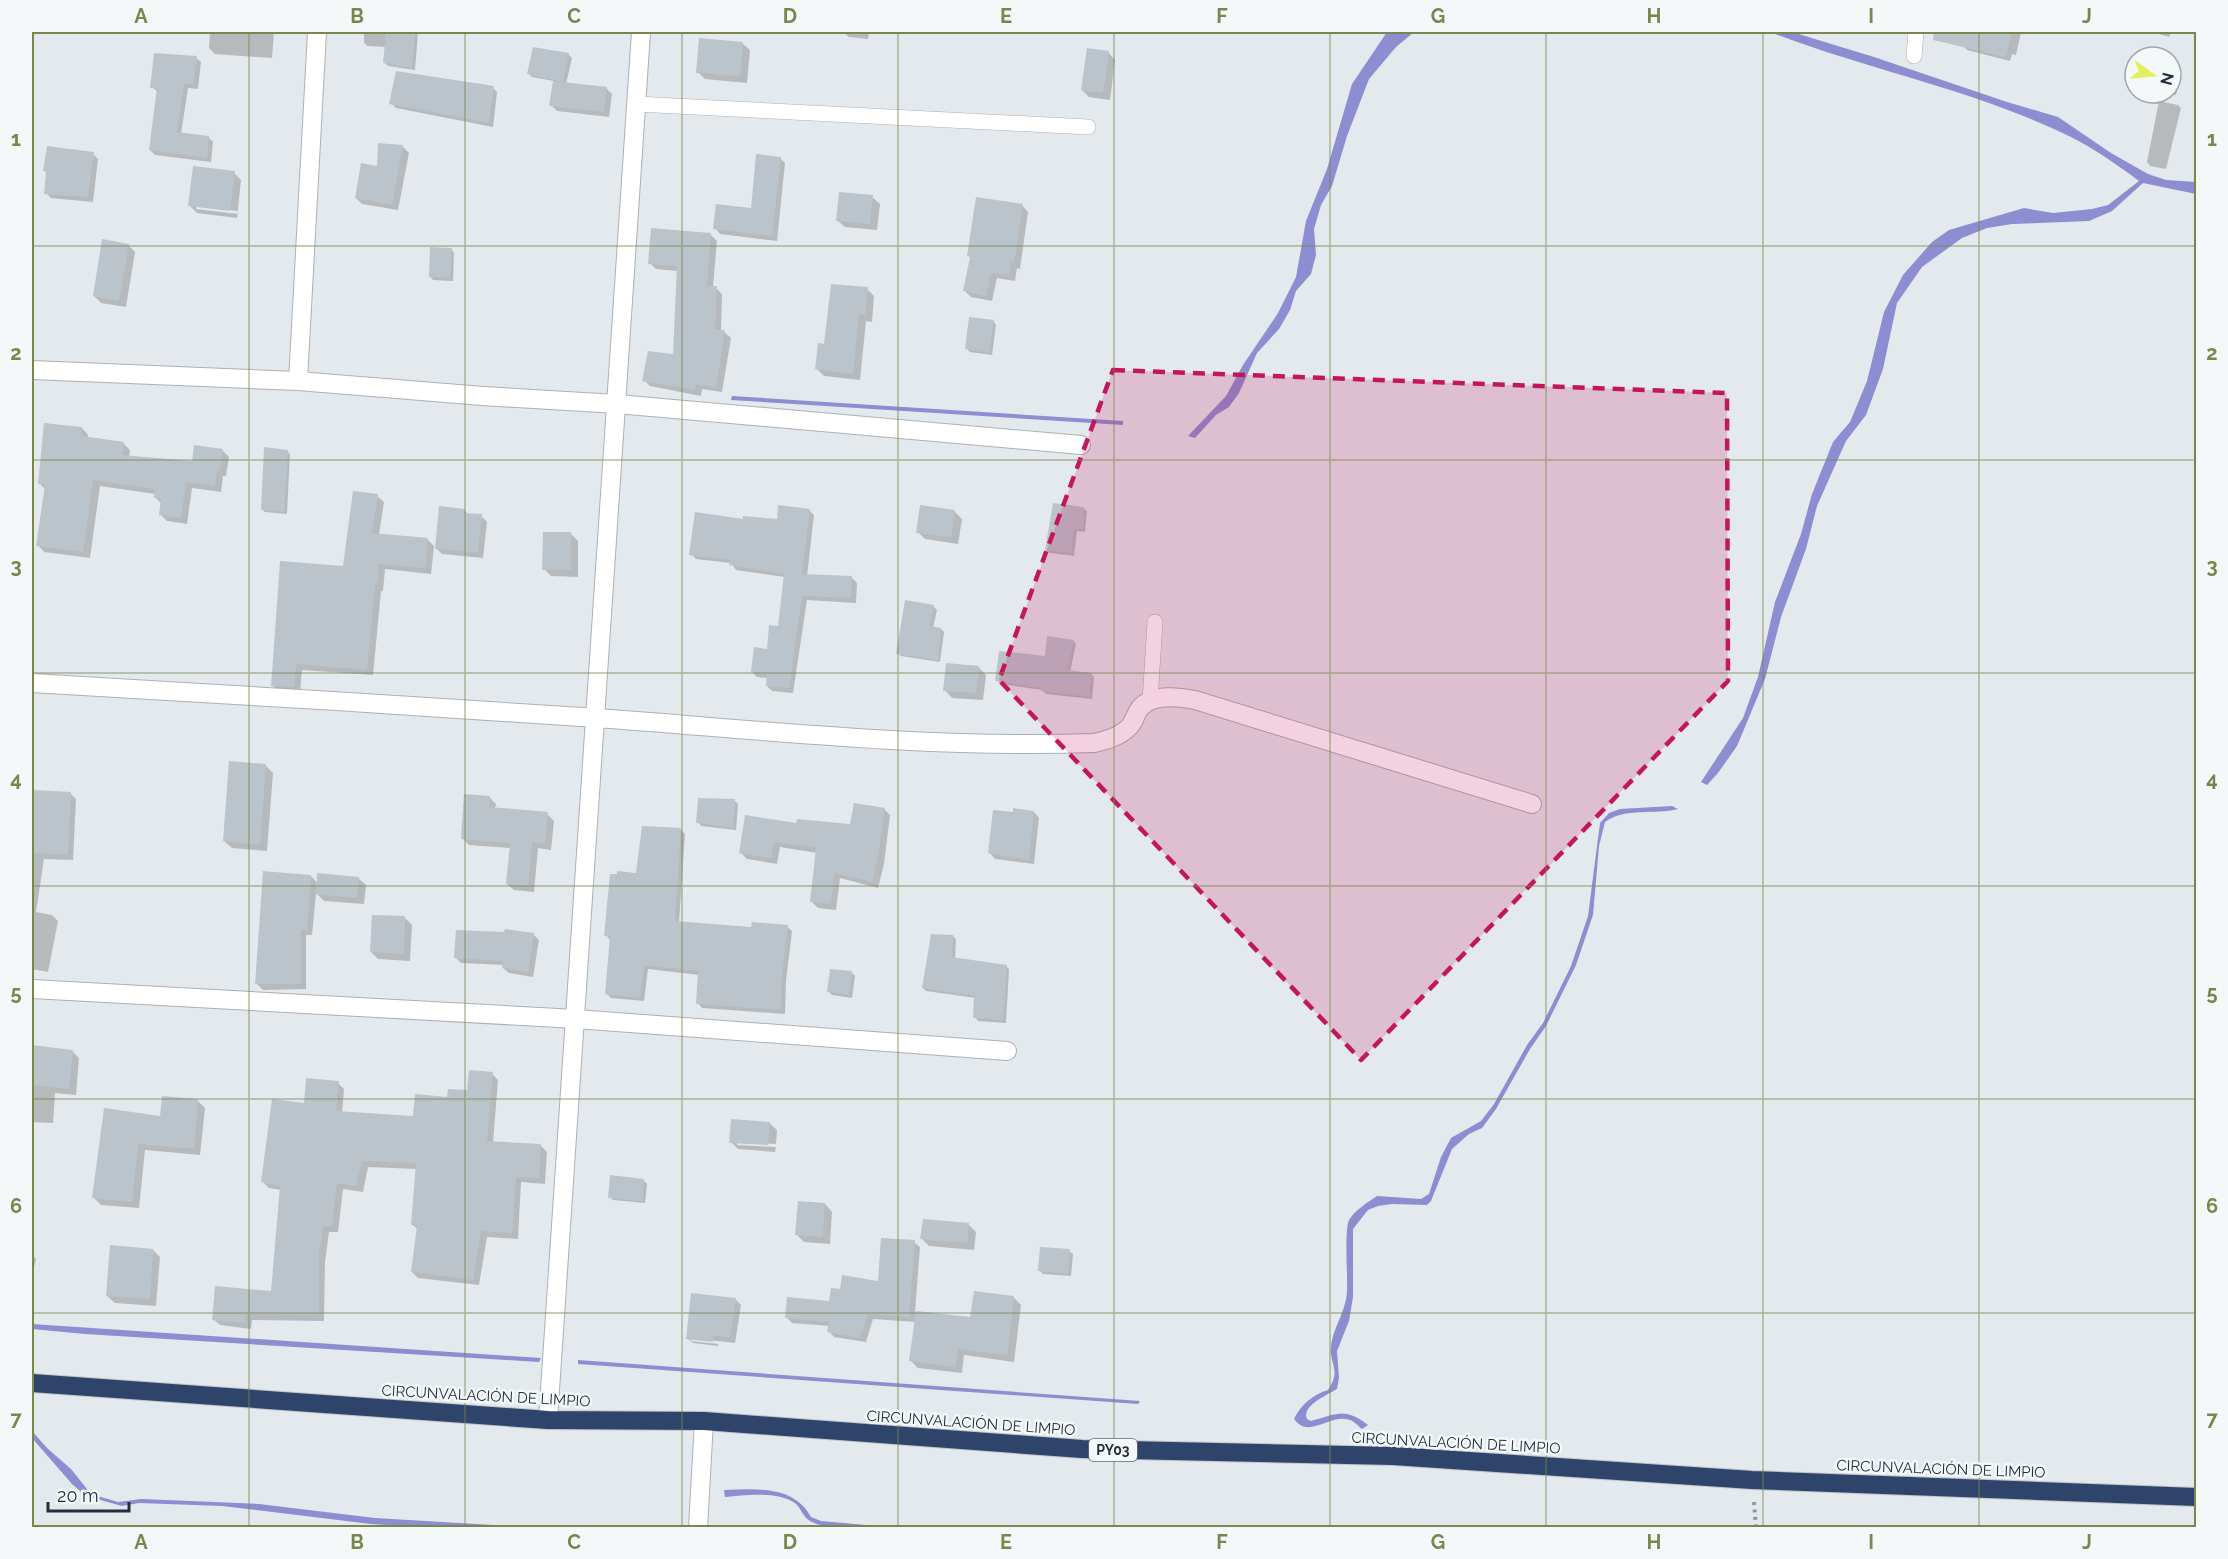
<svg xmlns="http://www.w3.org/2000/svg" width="2228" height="1559" font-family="Raleway,sans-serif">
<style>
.water{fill:#8d8dd1}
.shadow{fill:#0003;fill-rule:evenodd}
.building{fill:#bcc4cb}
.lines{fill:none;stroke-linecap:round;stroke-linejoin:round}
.lane-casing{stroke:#aab1b8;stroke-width:16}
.street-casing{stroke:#aab1b8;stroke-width:20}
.highway-casing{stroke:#c1c5c9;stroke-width:20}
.path{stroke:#8499b0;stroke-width:4;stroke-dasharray:3 4.5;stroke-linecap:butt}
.lane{stroke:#fff;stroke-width:15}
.street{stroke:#fff;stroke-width:18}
.highway{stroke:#2f446a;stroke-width:18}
.marked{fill:#c2185b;fill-opacity:0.2;stroke:#c2185b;stroke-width:4.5;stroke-dasharray:12 8;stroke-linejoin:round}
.grid{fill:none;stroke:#79864d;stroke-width:1.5;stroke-opacity:0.55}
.labels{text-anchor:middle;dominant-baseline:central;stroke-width:5;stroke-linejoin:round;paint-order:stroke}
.shield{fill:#f4f8f9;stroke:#626b76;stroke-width:1.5}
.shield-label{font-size:14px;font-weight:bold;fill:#232f3e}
.street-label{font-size:15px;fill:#232f3e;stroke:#f4f8f9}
.neatline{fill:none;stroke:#79864d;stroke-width:2}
.grid-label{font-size:20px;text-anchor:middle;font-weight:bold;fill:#79864d}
</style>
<rect width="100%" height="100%" fill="#e4e9ed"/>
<path class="water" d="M1387,32H1414L1396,47L1369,79L1347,136L1332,186L1321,205L1314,229L1316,255L1311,274L1296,291L1290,310L1279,329L1257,353L1239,393L1229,407L1216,415L1195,438L1188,436L1226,396L1243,365L1278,313L1296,277L1306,221L1327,169L1352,84Z
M1770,32H1792L1874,57L2007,102L2058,117L2111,153L2148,174L2166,180L2196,182V194L2143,183L2112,211L2089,221L2012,224L1987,228L1962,238L1922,267L1897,303L1883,369L1866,415L1846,441L1817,506L1806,549L1781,617L1765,679L1737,746L1718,773L1707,785L1701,782L1743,718L1758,677L1775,602L1801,534L1812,494L1833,442L1850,422L1867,381L1884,312L1903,275L1932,242L1949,230L2024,208L2053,213L2092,209L2108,205L2139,181C2118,165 2093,148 2069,136C1975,90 1868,70 1770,32Z
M732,396L1123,421V425L731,400Z
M1672,806L1678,809C1655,815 1625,807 1605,822L1599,846L1593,915L1576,965L1546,1026L1530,1049L1496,1109L1482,1128L1469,1134L1452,1149L1431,1201L1427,1205L1392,1204L1378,1206L1368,1210L1353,1229V1297L1349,1321L1337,1351L1339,1378L1337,1389C1327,1395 1301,1406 1307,1419L1311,1421C1338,1414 1344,1407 1368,1425L1362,1429C1358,1426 1354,1421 1350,1420C1330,1413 1309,1440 1294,1419C1300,1405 1314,1394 1328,1390C1342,1369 1329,1365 1331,1346C1333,1328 1345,1313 1347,1293C1348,1277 1344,1232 1349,1220C1354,1211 1368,1202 1377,1196L1421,1199L1429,1194L1441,1157L1451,1138L1481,1121L1494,1104L1527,1045L1543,1023L1571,966L1588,916L1600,823L1609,813L1620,809Z
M32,1324L541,1358L539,1362L85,1334L32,1329Z
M578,1360L1140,1401L1138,1404L578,1364Z
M32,1431L47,1448L71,1469L91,1494L118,1502L141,1499L259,1504L375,1518L529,1527H420L371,1524L222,1506L139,1503L122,1506L86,1496L72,1484L32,1438Z
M724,1490C756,1489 794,1485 811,1517L821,1521L889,1527C870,1528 826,1531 810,1521C803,1517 801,1508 795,1503C777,1491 745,1495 725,1497Z"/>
<path class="shadow" d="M210,32H274L272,58L215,54L209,48Z
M364,32H418L415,70L388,66L385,63L386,47L367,46L364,42Z
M843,32H869L868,39L849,37Z
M1967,32H2021L2016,55L2012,54L2010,61L1967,50L1963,46Z
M2152,32H2171L2169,37Z
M742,43L750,50L747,83L705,79L698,72Z
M534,48L569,55L572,58L566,84L606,88L612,94L609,117L557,111L551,105L554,81L532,77L529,74Z
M1108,52L1115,60L1110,100L1089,97L1082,90Z
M196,58L201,62L198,89L188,88L181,134L208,137L213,142L211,162L155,155L150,150L158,92L152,87Z
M2171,73L2180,78L2176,95L2166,93H2171Z
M493,88L497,92L493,127L396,108L391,103Z
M2159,101L2178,105L2181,108L2166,169L2150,166L2147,162Z
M380,145L403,147L409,153L398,210L362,204L356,198L378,168Z
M93,154L98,159L93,202L51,198L46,193L47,173L45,171Z
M780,158L785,163L777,241L720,234L715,228L752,210Z
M234,173L241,180L237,218L197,213L190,206ZM196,206L238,211V214L196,209Z
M872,197L880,204L877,230L845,227L837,220Z
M1022,205L1028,212L1020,269L1017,268L1015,281L997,278L992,301L971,297L964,290Z
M711,235L717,241L713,287L716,288L722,294L721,331L724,332L731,338L722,392L702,389L701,396L650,386L644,380L674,356L678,271L656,269L650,263Z
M128,245L135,252L126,307L101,303L94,296Z
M451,249L454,253L453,281L433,280L430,276Z
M867,289L874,296L872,322L866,321L860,380L824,376L817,369L826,346Z
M993,321L996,325L992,355L970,352L967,349Z
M82,428L88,435V438L123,443L130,450L129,457L193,462L222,450L229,457L226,476H223L221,492L192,488L187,524L167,521L161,515L162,504L155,497V494L100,486L90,558L44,552L38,545L45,489L40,484Z
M287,451L290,454L287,514L265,512L262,509Z
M377,496L384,502L379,535L428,540L434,546L431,574L385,569L383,591H381L373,675L302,670L300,693L279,692L272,685L344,568Z
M1083,508L1087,511L1085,532L1077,531L1074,556L1050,553L1046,550Z
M464,510L468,514L481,516L487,522L483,558L442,554L436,548Z
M809,510L814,515L807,576L852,578L857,583L856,603L807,600L793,693L772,691L767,686L768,678L757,677L752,672L768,650L779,628L785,577L736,570L731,563L696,559L691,554L745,520L778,521Z
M954,511L962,519L958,544L925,539L918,532Z
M571,534L578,541V577L551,576L544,569Z
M933,606L937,610L933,628L941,629L944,632L940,662L901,656L898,653Z
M1073,641L1076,644L1070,672L1091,674L1094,677L1092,699L1046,694L1042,690L1000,684L997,680L1046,657Z
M978,667L986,675L983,700L952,698L945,690Z
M266,766L273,773L267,851L232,848L224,841Z
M32,792L70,793L76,799L73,860L44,859L36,912L52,915L58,921L48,972L32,969Z
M489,797L496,804L495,809L547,814L554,821L551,850L538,848L534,892L514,890L507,884L511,848L469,845L462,838Z
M735,801L738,804L736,830L701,826L698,822Z
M884,809L890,815L884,864L878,888L840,878L836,910L818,908L812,902L817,853L780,847L777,864L747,859L740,852L798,825L852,826Z
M1034,812L1039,818L1034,864L995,859L990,853Z
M680,829L685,834L679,923L752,929L787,927L792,931L786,981L785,1014L702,1008L698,1003L699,975L648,969L644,1001L611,998L607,994L610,940L606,935L637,875Z
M311,876L318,884L358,878L366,885L364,904L324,901L316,893L312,935H306V989L263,990L257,984Z
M405,918L412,925L410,961L378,959L371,952Z
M506,931L534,935L539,940L533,977L509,973L503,968L504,965L461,963L456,958L506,934Z
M953,936L956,939L955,959L1006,966L1009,969L1006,1023L978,1021L975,1017L976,998L926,991L923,988Z
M852,973L855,976L852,998L832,995L829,992Z
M32,1047L72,1051L79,1058L76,1095L55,1093L53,1123L32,1122Z
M492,1074L498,1080L493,1143L541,1146L547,1152L545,1184L521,1182L518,1239L487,1237L479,1285L418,1278L412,1272L418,1230L413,1225L417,1169L368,1167L363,1192L343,1189L338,1232H329L325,1262L324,1321L252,1320L251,1329L220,1325L213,1319L273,1293L281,1190L269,1188L263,1182L305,1105L338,1083L344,1089L342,1113L415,1118L449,1099L468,1092Z
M198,1101L205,1108L200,1155L145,1150L139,1208L101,1205L94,1198L106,1110L162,1118Z
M769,1123L777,1130L776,1144L737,1142V1145L776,1147L775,1152L738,1149L731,1142Z
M643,1180L647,1184L645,1203L613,1200L610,1197Z
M825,1204L832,1212L830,1244L804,1242L796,1234Z
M968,1224L976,1232L974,1250L929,1246L922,1239Z
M914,1242L920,1247L915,1312L972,1319L1014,1298L1021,1305L1014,1362L964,1355L962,1373L918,1368L911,1361L916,1322L873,1319L866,1342L834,1337L829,1331L830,1326L792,1323L786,1317L830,1303L841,1291L879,1283Z
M153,1250L160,1257L156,1306L115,1303L107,1296Z
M1069,1251L1073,1254L1071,1276L1043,1274L1040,1271Z
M32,1254L36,1259L32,1276Z
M736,1300L741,1305L735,1343L691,1338V1341L718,1344V1346L693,1343L687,1338Z"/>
<path class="building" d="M386,32H415L412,68L383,63Z
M1934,32H2012L2006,57L1933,40Z
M699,38L743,42L740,76L696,73Z
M533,47L569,53L563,82L527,74Z
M1087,48L1109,51L1103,93L1081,90Z
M154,53L197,56L193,85L184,84L177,132L209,136L207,158L149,150L157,88H150Z
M396,71L494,86L489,123L389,104Z
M553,81L607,87L604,112L549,106Z
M378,143L403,145L392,205L355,198L361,163L377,166Z
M47,146L94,152L88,197L44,194L46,171H43Z
M756,154L781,157L772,236L713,229L716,204L751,208Z
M193,166L235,171L230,211L188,206Z
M839,192L873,195L870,224L836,221Z
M976,197L1023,204L1014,263L1011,262L1009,275L991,273L986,296L963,291L970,257L967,256Z
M651,228L711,233L707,286H717L715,329L725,330L716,387L696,384L695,390L642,381L648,351L673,354L677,266L648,264Z
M102,239L129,244L119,301L93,296Z
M430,247L452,248L450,278L429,277Z
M831,284L868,287L865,315L859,314L853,374L815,369L818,343L824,344Z
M969,317L994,320L989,353L965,349Z
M44,423L82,427V436L124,442L122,455L192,461L194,445L223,449L220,471L217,470L215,486L186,482L181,518L159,515L161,498H154V489L93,480L83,552L36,546L45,485L38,484Z
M264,447L288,450L284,512L261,510Z
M353,491L378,494L372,533L428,538L425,568L379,564L377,585H375L367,670L296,664L294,687L271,686L280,561L343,566Z
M1053,503L1084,507L1083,529H1074L1071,553L1045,550Z
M778,505L810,509L802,574L852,576L851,598L802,596L789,688L766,686L767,674L751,672L754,647L767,649L769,625L778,626L784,574L729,565L730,560L689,555L695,512L743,519V516L777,519Z
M920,505L955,510L951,537L916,533Z
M439,506L465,509L464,513L482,514L478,553L435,549Z
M543,532H571V570H542Z
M905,600L934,605L930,626L941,628L938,660L896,654Z
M1047,636L1074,640L1067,670L1092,673L1089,697L1041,691V688L995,681L999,651L1045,656Z
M946,663L979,666L976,693L943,691Z
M229,761L266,764L260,845L223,841Z
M32,790L71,792L68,855L32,853Z
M464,794L490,796L489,807L548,812L545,844L532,842L528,886L506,884L510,843L461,839Z
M698,798L735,799L733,828L696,823Z
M854,803L885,808L878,857L872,882L834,873L831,904L810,902L816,848L814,847L774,842L771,858L739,853L745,815L796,823L797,819L850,824Z
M1013,808L1034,811L1029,860L988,853L993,810L1013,812Z
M642,826L681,828L675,921L751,927L752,922L788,925L782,976L781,1010L696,1004L698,971L644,965L640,998L605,994L610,936H604L610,874H617V871L636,873Z
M263,871L311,875L307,930L301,929V984H255Z
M317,873L359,877L357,898L316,894Z
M372,915L405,916L404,954L370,952Z
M505,929L534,933L528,972L502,968L503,961L454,958L456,930L504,932Z
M931,934L953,935L952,957L1007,965L1003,1020L973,1018L974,996L922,988Z
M830,969L852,971L849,995L827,992Z
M32,1045L73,1050L69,1089L32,1085Z
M469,1070L493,1072L487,1141L541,1144L539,1178L516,1177L512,1233L481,1231L473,1280L411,1272L417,1226L411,1225L416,1163L362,1161L356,1186L337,1183L332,1226H323L319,1254V1315L246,1314L245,1323L212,1320L215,1286L271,1291L280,1186L261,1182L272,1099L304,1103L306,1078L339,1081L336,1111L413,1116L415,1094L447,1097L448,1089L467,1090Z
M162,1096L198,1099L194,1149L138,1144L132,1202L92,1198L104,1108L160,1116Z
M731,1119L770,1122L768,1145L729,1143Z
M610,1175L644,1179L642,1201L608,1198Z
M798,1201L825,1203L823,1237L795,1235Z
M923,1219L969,1223L967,1243L920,1239Z
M881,1238L915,1240L909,1317L868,1314L860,1338L827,1332L829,1322L785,1318L787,1297L829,1301L831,1288L840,1289L842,1275L878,1281Z
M110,1245L153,1249L150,1299L106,1296Z
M1040,1247L1070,1249L1068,1274L1038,1271Z
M974,1291L1014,1296L1007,1355L958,1349L955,1367L909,1361L916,1311L970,1317Z
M691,1293L736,1298L730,1338L714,1335L713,1342L686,1339Z"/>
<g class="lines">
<g class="lane-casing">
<path id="lane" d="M1914,56L1916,32
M636,104L1088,127
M1150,701L1155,622"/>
</g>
<g class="street-casing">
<path id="street" d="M32,370L298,381L483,396L617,404L1081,445
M298,381L317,32
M32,683C220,694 409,705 597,718C763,730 928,749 1094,743C1106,740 1119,737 1128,728C1135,722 1135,714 1140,708C1153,693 1179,697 1195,700L1532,804
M32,989L576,1019L1007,1051
M548,1420L641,32
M698,1528L704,1421"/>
</g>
<g class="highway-casing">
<path id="highway" d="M32,1383L548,1420L704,1421L1082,1449L1393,1456L1752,1480L2196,1497"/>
</g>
<path class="path" d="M1754,1502L1756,1528"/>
<use href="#lane" class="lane"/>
<use href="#street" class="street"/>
<use href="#highway" class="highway"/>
</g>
<path class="marked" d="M1113,370L1727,393L1728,681L1361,1060L999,680Z"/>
<path class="grid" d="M249,32V1528M465,32V1528M682,32V1528M898,32V1528M1114,32V1528M1330,32V1528M1546,32V1528M1763,32V1528M1979,32V1528M32,246H2196M32,460H2196M32,673H2196M32,886H2196M32,1099H2196M32,1313H2196"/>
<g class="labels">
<rect class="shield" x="1089" y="1439" width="48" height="22" rx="4.5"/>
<g class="shield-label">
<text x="1113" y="1450">PY03</text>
</g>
<g class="street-label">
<text transform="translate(486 1396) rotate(3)">CIRCUNVALACIÓN DE LIMPIO</text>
<text transform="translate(971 1423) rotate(4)">CIRCUNVALACIÓN DE LIMPIO</text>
<text transform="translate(1456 1443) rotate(3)">CIRCUNVALACIÓN DE LIMPIO</text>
<text transform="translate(1941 1469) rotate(2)">CIRCUNVALACIÓN DE LIMPIO</text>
</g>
</g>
<rect width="2228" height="1559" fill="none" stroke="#f4f8f9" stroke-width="66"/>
<g transform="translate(2153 75) rotate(105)"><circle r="28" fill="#f4f8f9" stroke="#a0a8ae" stroke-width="1.5"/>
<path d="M0-4.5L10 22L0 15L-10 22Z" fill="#e2f05f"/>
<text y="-9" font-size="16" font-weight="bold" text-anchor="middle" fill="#232f3e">N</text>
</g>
<path d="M48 1502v9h81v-9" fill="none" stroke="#232f3e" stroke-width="3"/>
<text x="57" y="1502" font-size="18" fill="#232f3e" stroke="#f4f8f9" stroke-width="4.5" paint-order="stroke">20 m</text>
<rect x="33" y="33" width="2162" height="1493" class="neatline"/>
<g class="grid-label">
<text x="141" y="23">A</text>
<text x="357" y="23">B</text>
<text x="574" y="23">C</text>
<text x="790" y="23">D</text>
<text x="1006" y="23">E</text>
<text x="1222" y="23">F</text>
<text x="1438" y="23">G</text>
<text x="1654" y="23">H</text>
<text x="1871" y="23">I</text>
<text x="2087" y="23">J</text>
<text x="16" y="146">1</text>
<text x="2212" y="146">1</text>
<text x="16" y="360">2</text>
<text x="2212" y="360">2</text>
<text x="16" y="573">3</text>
<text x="2212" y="573">3</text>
<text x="16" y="786">4</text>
<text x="2212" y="786">4</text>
<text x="16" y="1000">5</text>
<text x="2212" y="1000">5</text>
<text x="16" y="1213">6</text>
<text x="2212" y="1213">6</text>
<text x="16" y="1426">7</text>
<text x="2212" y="1426">7</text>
<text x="141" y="1549">A</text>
<text x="357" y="1549">B</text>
<text x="574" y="1549">C</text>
<text x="790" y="1549">D</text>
<text x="1006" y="1549">E</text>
<text x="1222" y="1549">F</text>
<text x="1438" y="1549">G</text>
<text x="1654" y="1549">H</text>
<text x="1871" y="1549">I</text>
<text x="2087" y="1549">J</text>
</g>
</svg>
